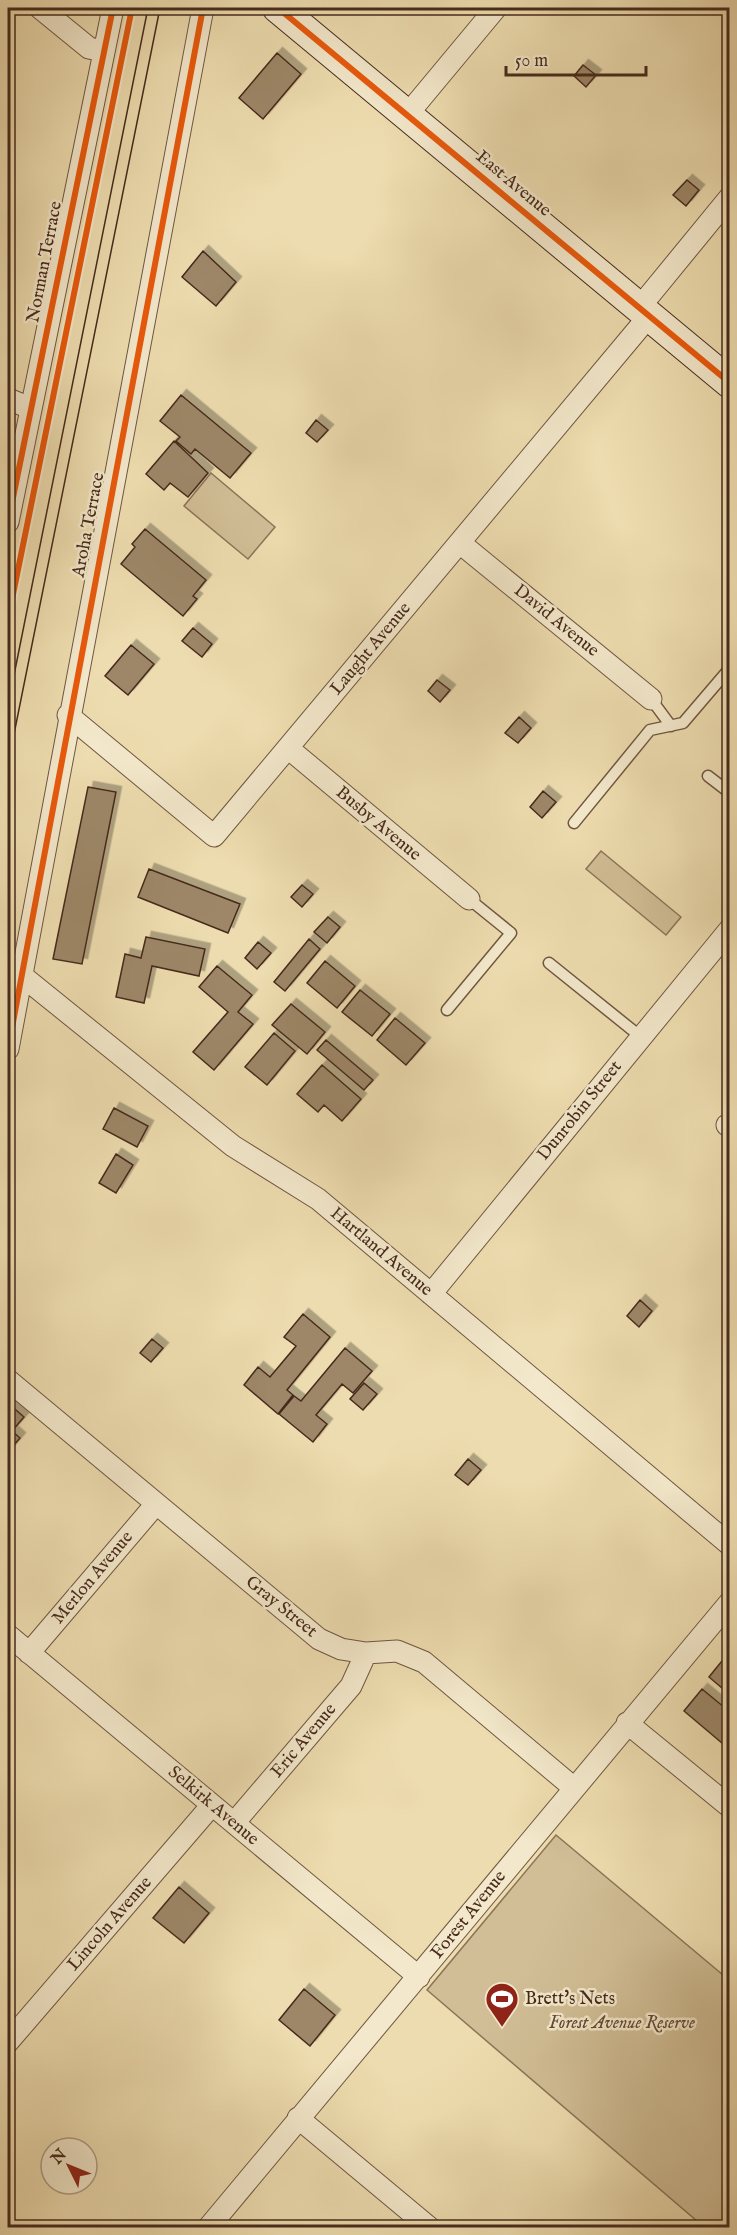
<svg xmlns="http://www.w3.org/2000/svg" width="737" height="2235" font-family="'IM FELL English',serif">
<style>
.green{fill:#d1be96;stroke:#8c7458;stroke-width:1.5}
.building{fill:#9d8768;stroke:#462a1b;stroke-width:1.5;filter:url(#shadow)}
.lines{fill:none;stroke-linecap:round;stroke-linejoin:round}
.lane-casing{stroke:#705640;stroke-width:13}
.street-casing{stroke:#705640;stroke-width:23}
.secondary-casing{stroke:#462a1b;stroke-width:32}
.lane{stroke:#f3e8cb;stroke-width:10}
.street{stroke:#f3e8cb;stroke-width:21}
.secondary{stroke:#f3e8cb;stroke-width:30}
.tram{stroke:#462a1b;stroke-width:1.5}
.cycleway-casing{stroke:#f3e8cb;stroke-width:10}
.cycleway{stroke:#e8590c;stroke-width:6}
.labels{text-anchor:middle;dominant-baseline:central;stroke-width:5;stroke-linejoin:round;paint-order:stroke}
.street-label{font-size:18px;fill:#462a1b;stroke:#f3e8cb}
.poi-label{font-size:18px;fill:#462a1b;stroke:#f3e8cb;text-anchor:start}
.park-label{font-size:18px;font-style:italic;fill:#624834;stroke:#f3e8cb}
</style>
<defs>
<filter id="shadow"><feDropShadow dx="5.5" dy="-5.5" stdDeviation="0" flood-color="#0004"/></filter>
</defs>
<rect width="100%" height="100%" fill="#eddcaf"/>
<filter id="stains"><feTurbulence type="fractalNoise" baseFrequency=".00333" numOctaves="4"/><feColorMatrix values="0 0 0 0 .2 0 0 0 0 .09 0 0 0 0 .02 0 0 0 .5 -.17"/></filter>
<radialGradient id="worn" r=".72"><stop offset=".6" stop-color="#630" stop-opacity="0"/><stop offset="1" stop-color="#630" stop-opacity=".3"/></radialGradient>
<path class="green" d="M211,473L275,527L248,559L184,506Z
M601,851L681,917L666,935L586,869Z
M556,1835L729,1980V2227H704L427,1990Z"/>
<path class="building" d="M277,53L301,74L263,119L239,98Z
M583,65L596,75L586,87L574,76Z
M687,180L699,190L686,206L673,195Z
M203,251L236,282L216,306L182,277Z
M181,395L251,453L230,478L195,449L191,454L176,441L180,437L160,421Z
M316,420L328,430L317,442L306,433Z
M174,441L208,473L188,497L170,483L164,490L146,474Z
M145,529L206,580L193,596L197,599L183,616L121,564L135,547L132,544Z
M193,628L212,644L202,657L182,641Z
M131,645L154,664L128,695L105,676Z
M437,680L450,690L440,702L428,691Z
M519,717L531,728L518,743L505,733Z
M88,787L116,792L82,964L53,959Z
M543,791L556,802L542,818L530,807Z
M149,869L240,904L228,933L138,897Z
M302,885L313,894L302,907L291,897Z
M328,917L340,927L327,943L314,932Z
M146,937L205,949L199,976L152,966L144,1003L116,997L125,954L141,958Z
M309,939L320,949L285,991L274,982Z
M258,942L271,953L257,969L245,958Z
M325,961L355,986L337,1008L307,983Z
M217,966L252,995L238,1012L253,1024L214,1070L193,1052L228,1012L199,987Z
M360,990L390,1014L372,1036L342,1012Z
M291,1004L325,1032L307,1054L272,1025Z
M395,1018L425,1043L406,1065L377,1040Z
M274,1033L295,1051L267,1085L245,1067Z
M326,1040L373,1080L364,1090L317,1050Z
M322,1065L361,1099L342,1121L324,1105L318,1112L297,1094Z
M114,1108L148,1126L137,1147L103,1129Z
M116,1154L133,1165L116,1193L99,1183Z
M640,1300L652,1311L639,1327L627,1316Z
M303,1314L330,1337L287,1390L293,1395L278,1414L244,1385L258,1367L270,1377L296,1346L284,1337Z
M152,1339L163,1348L151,1362L140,1353Z
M345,1348L372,1371L353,1393L342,1384L316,1415L327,1424L313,1442L279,1414L294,1396L301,1401Z
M364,1383L377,1394L363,1410L350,1399Z
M8,1403L24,1417L12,1431L20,1438L8,1452Z
M468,1459L481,1470L468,1485L455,1475Z
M730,1651V1693L729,1694L709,1677Z
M702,1689L730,1712L729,1749L684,1711Z
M179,1887L209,1913L184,1943L153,1918Z
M304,1989L335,2015L310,2046L279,2020Z"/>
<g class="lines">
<g class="lane-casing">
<path id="lane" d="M651,699L671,726
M708,776L730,793
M574,823L650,730L683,723L730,668
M549,963L641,1037
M447,1010L511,933L469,899"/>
</g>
<g class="street-casing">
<path id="street" d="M40,8L89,48L103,51
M407,115L496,8
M639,308L730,197
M8,399L30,408
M8,522L113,8
M460,543L651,699
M68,715L214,836L649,316
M288,748L469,899
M21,975L233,1146L318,1199L730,1545
M8,1049L203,8
M727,1125L730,1126
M431,1294L730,929
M8,1380L319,1639L341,1649L366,1653L397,1651L424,1662L574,1788
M8,1635L419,1977
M29,1653L156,1504
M627,1723L730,1807
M234,1823L351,1686L366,1653
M8,2042L212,1805
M298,2118L430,2228
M208,2228L730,1602"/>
</g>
<g class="secondary-casing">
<path id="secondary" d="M278,8L730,383"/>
</g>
<use href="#lane" class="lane"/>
<use href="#street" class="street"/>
<use href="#secondary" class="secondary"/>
<path class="tram" d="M8,705L148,8
M8,764L160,8"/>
<g class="cycleway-casing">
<path id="cycleway" d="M278,8L730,383
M8,522L113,8
M8,619L132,8
M8,1049L203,8"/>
</g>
<use href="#cycleway" class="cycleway"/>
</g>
<defs>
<g id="stadium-pin" transform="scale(1.725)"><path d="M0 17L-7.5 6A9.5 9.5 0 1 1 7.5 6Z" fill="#8f2418" stroke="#f3e8cb"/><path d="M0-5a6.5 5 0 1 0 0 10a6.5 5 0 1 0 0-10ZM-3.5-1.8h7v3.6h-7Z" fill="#fff"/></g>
</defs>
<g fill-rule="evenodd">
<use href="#stadium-pin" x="502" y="1999"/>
</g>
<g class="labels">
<g class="street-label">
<text transform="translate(513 184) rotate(40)">East Avenue</text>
<text transform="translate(45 262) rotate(-79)">Norman Terrace</text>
<text transform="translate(89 525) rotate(-79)">Aroha Terrace</text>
<text transform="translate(556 621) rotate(39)">David Avenue</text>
<text transform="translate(371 649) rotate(-50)">Laught Avenue</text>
<text transform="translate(378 824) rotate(40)">Busby Avenue</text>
<text transform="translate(580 1111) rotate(-51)">Dunrobin Street</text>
<text transform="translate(381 1252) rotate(40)">Hartland Avenue</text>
<text transform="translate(93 1578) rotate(-50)">Merlon Avenue</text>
<text transform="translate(281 1607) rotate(39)">Gray Street</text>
<text transform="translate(304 1741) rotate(-50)">Eric Avenue</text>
<text transform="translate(213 1806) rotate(40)">Selkirk Avenue</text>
<text transform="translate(469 1915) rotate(-51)">Forest Avenue</text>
<text transform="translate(110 1924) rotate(-49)">Lincoln Avenue</text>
</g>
<g class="poi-label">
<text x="525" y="1999">Brett's Nets</text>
</g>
<g class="park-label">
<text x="622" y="2023">Forest Avenue Reserve</text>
</g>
</g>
<rect width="737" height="2235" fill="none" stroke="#eddcaf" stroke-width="30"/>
<rect x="9" y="9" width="719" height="2217" fill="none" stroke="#462a1b" stroke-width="3"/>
<rect x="15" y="15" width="707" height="2205" fill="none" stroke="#462a1b" stroke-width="1.5"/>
<g transform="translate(69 2166) rotate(313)"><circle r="28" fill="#f3e8cb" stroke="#ae9c85" stroke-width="1.5"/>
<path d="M0-4.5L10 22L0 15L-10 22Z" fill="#8f2418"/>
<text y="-9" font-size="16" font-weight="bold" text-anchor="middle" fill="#462a1b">N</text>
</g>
<path d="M506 66v9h140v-9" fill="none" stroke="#462a1b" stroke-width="3"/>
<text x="515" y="66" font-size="18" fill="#462a1b" stroke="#f3e8cb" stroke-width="4.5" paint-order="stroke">50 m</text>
<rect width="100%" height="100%" filter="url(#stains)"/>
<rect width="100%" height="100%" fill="url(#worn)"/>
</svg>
